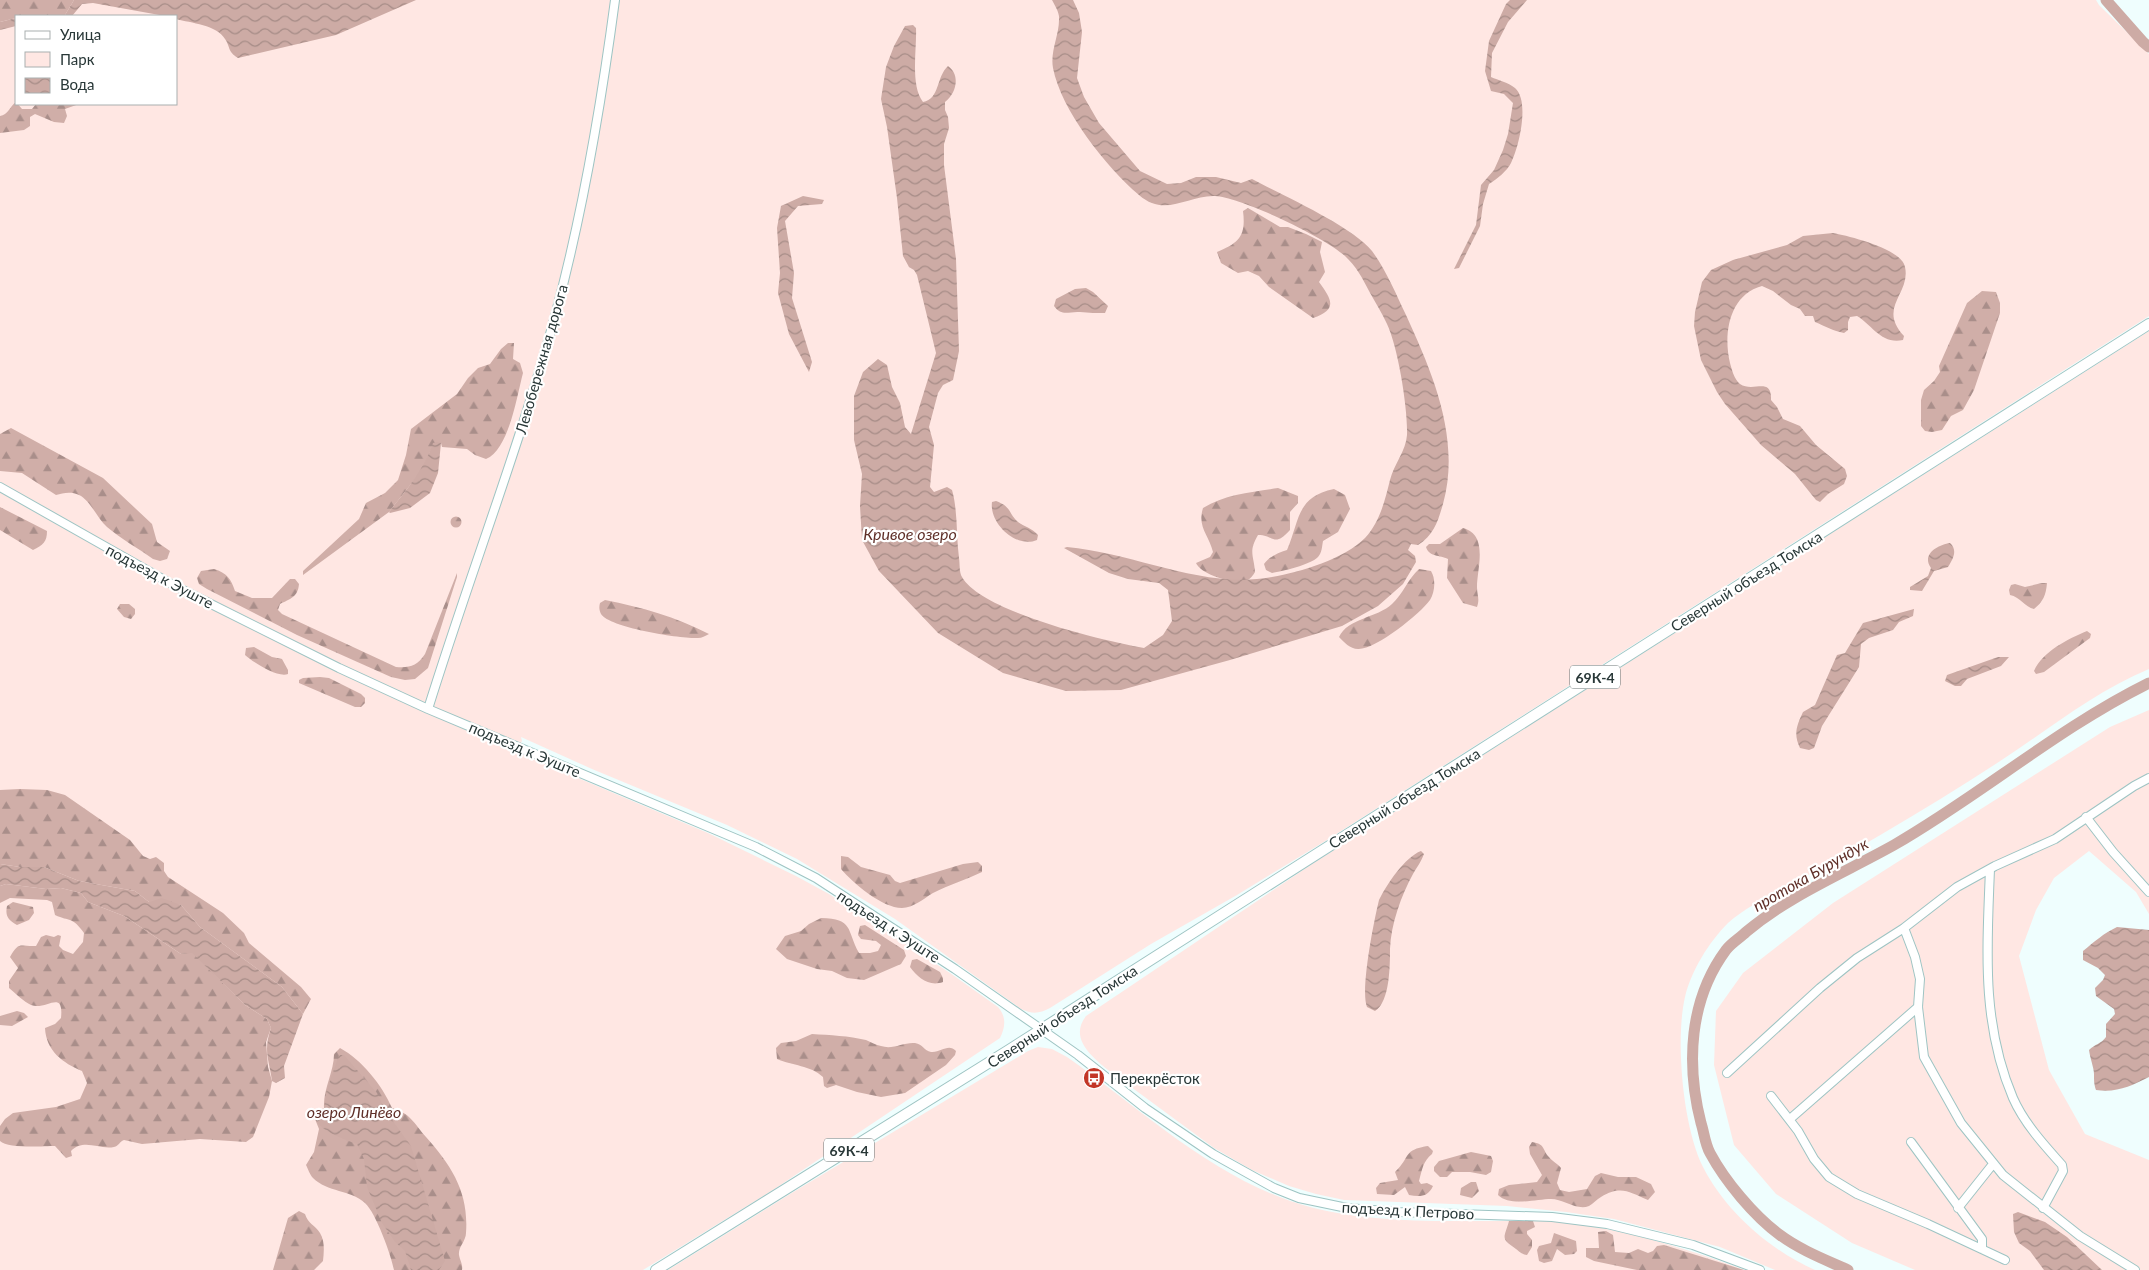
<svg xmlns="http://www.w3.org/2000/svg" width="2149" height="1270" font-family="Lato,sans-serif">
<style>
.green{fill:#ffe7e3;fill-rule:evenodd}
.forest{fill:url(#forest-firs)}
.water{fill:url(#water-waves)}
.lines{fill:none;stroke-linecap:round;stroke-linejoin:round}
.river{stroke:#cdaba5;stroke-width:11}
.minor-casing{stroke:#9ec4c3;stroke-width:10}
.major-casing{stroke:#9ec4c3;stroke-width:12}
.minor{stroke:#fff;stroke-width:8}
.major{stroke:#fff;stroke-width:10}
.labels{text-anchor:middle;dominant-baseline:central;stroke-width:4.5;stroke-linejoin:round;paint-order:stroke}
.shield{fill:#fff;stroke:#687373;stroke-width:1}
.shield-label{font-size:14px;font-weight:bold;fill:#283737}
.street-label{font-size:15px;fill:#283737;stroke:#fff}
.poi-label{font-size:15px;fill:#283737;stroke:#fff;text-anchor:start}
.water-label{font-size:16px;font-style:italic;fill:#5f2f28;stroke:#fff}
</style>
<defs>
<pattern id="forest-firs" width="22" height="20" patternUnits="userSpaceOnUse" patternTransform="scale(1.25)"><rect width="22" height="20" fill="#d0aea8"/><path d="M5 1l3.5 6h-7zM16 11l3.5 6h-7z" fill="#a98e8a"/></pattern>
<pattern id="water-waves" width="16" height="10" patternUnits="userSpaceOnUse" patternTransform="scale(1.25)"><rect width="16" height="10" fill="#cdaba5"/><path d="M0 5q4-4 8 0t8 0" fill="none" stroke="#a68c87"/></pattern>
</defs>
<rect width="100%" height="100%" fill="#effefe"/>
<path class="green" d="M0,0H2096L2099,5L2149,54V316L1327,840L1237,895L1151,944L1050,1008C1039,1014 1032,1014 1021,1009L895,919L797,859L727,825L592,769L521,737L522,741L517,749L512,750L708,833L796,876L829,894L950,973L998,1007C1007,1017 1005,1028 1000,1038L776,1188L643,1270H0ZM16,16H176V104H16Z
M2149,331V669C2103,688 2062,719 2021,747C1976,778 1929,806 1882,834C1849,854 1815,871 1782,889C1764,899 1744,909 1728,923C1709,942 1691,971 1685,997C1675,1040 1683,1128 1703,1167C1726,1212 1770,1250 1815,1270H1775L1720,1247L1614,1219L1566,1212L1507,1206L1344,1200L1316,1194L1289,1186L1252,1170L1214,1148L1108,1070C1091,1056 1069,1038 1086,1016L1309,866Z
M2149,710V914L2136,892L2089,851L2054,878L2036,910L2019,956L2049,1070L2085,1134L2149,1160V1270H1915L1852,1243L1776,1194L1734,1145L1714,1065L1716,1011L1743,973L1833,903L2110,727Z
M1038,1047L1052,1049L1067,1057C1144,1111 1217,1182 1310,1207C1370,1223 1440,1221 1502,1221C1517,1221 1533,1220 1548,1221C1616,1226 1682,1247 1745,1270H668L790,1194L1028,1051Z"/>
<path class="forest" d="M0,0H74L65,15L16,16V18L0,22Z
M16,102L22,109H32L36,104H79L65,109L67,116L64,123L54,122L35,114L30,117V126L24,130L0,133V116C8,115 10,106 16,102Z
M1248,208L1280,227H1288L1306,234L1322,242L1320,252L1325,272L1319,282C1332,300 1338,309 1313,318L1269,287L1259,276L1248,271L1238,273L1221,263L1217,252C1240,243 1246,235 1243,211Z
M1982,291L1996,292L2000,303V313L1974,390L1963,410L1951,416L1942,430L1932,432L1925,431L1921,426V400L1924,390L1934,381L1940,372L1939,366L1967,303Z
M508,343H514L513,359L520,363L523,373C517,395 509,450 486,459L475,455L467,449L442,447L441,443H434L422,470L389,512L303,575V571L359,519L366,503L385,493L398,480L406,455L411,429L457,394L468,378L478,368L490,364L501,349Z
M11,428L103,478L152,524L157,542L170,551L167,559L160,561L153,559C138,548 121,539 107,527C97,518 90,500 79,495C71,491 63,493 56,495L22,473L0,471V434Z
M1278,488L1298,496V503L1290,512V530C1274,548 1274,535 1258,535C1248,552 1254,555 1255,572C1253,575 1251,579 1247,580C1235,585 1201,575 1196,563L1210,557L1213,552C1209,535 1197,527 1203,508C1225,494 1252,492 1278,488Z
M1334,489L1345,495L1350,509L1338,532L1323,541C1322,546 1322,553 1318,557C1310,565 1283,571 1272,573L1266,570L1264,564C1270,556 1278,553 1287,550C1300,520 1296,497 1334,489Z
M0,507L47,531C47,542 43,545 33,550L0,530Z
M450.5 522a5.5 5.5 0 1 1 11 0a5.5 5.5 0 1 1-11 0Z
M1463,528C1489,535 1477,568 1477,587C1477,595 1480,599 1477,607L1463,603L1447,578L1448,559C1440,555 1429,557 1426,547L1429,544H1440Z
M214,569C227,573 231,579 235,591L252,598H272L290,579H295L299,584C298,597 290,599 280,604L278,610L282,614L396,667C410,668 417,666 425,654L457,573V577L428,668L415,679L405,680L391,677L297,635L207,589L199,584L197,578L201,571Z
M1419,569L1431,571C1436,579 1435,592 1430,600C1420,614 1375,650 1358,649C1350,649 1344,642 1339,637C1348,618 1377,618 1392,604C1403,594 1408,579 1419,569Z
M2042,583H2047C2046,595 2043,602 2034,609C2025,607 2020,597 2010,595L2009,590L2011,585L2015,584L2025,587Z
M605,600C641,607 676,617 709,634C705,636 702,638 698,638C682,639 610,628 601,614C599,610 599,607 600,603Z
M120,604H129L135,609V614L131,619L124,617L117,609Z
M2087,631L2091,634L2090,638L2044,672L2036,674L2034,671C2043,651 2068,639 2087,631Z
M254,647L272,657L282,659L288,670V674C277,678 253,662 245,655L246,648Z
M320,677L329,678L361,694L365,698V703L361,707H355L299,683V680L303,678Z
M20,789L47,790L65,795L130,840L143,856L150,859L156,857L164,863V871L168,877L223,913L244,933L249,943L301,987L311,999L303,1014L282,987L200,927L181,905L149,902L135,891L79,881L44,867H20L0,864V790Z
M841,856L848,857L861,867L890,875L895,881L900,883L963,864L978,862L982,866V872C966,880 948,885 933,893C923,899 913,908 902,908C882,908 853,883 841,869Z
M6,884L46,889L61,888L81,893L88,902L124,916L181,954L192,952L245,1005L267,1019L271,1028L266,1042L268,1067L272,1081L269,1097L253,1137L246,1142L200,1139L142,1144L124,1140C119,1142 119,1146 114,1147C99,1150 84,1138 71,1151L72,1156L66,1158L55,1146C43,1146 8,1149 0,1141V1126L5,1119L13,1113L56,1107L80,1099L87,1083L82,1071C63,1063 46,1051 45,1028L55,1024L61,1018C64,988 46,1011 31,1005C24,1002 15,993 9,988V981L18,968L10,957C19,940 21,947 36,946L41,937L46,935L54,937L58,935L61,936L59,946L63,950L73,954L83,942L84,933C72,916 70,922 55,915L52,902L47,900L10,898L0,903V886Z
M13,902L33,907L34,913L29,920L17,925C8,920 5,916 7,906Z
M821,918C854,919 846,929 859,953H870L878,951L881,945L876,941L861,939L858,935L860,926L865,925L904,950L906,956L901,964L864,980L847,978L832,971L817,969L787,959L776,949L785,936L801,931L809,924Z
M917,959L940,972L943,978V982C929,987 918,978 910,967L912,960Z
M17,1011L24,1013L28,1017L12,1026L0,1025V1016Z
M812,1034C830,1035 849,1036 866,1040C871,1042 876,1045 881,1046C893,1050 903,1042 915,1043C923,1044 924,1051 931,1052C941,1053 948,1043 956,1051L955,1055L946,1065L905,1093L881,1097L857,1092L836,1085L827,1088L824,1086L823,1077C810,1065 793,1066 777,1059L776,1048L781,1043L796,1041Z
M340,1048C362,1060 382,1085 392,1108C411,1114 413,1122 426,1137C452,1166 469,1193 466,1233C466,1241 458,1247 459,1255C460,1261 463,1264 462,1270H394C391,1255 376,1213 365,1203C351,1190 327,1192 313,1178C310,1175 308,1169 306,1165L314,1152L319,1129L315,1119L316,1114L324,1108C323,1089 334,1072 334,1054Z
M1532,1142C1546,1144 1542,1150 1549,1157C1552,1161 1557,1163 1561,1168L1557,1183L1560,1190L1569,1192L1587,1189L1595,1176L1601,1173L1618,1177H1636L1651,1184L1655,1192L1648,1200C1629,1192 1621,1185 1601,1197C1597,1199 1593,1204 1589,1206C1577,1211 1563,1199 1551,1199C1536,1199 1510,1207 1498,1195L1499,1189L1509,1185L1537,1182L1542,1175L1530,1154L1529,1147Z
M1428,1146L1433,1151L1432,1154C1423,1161 1422,1170 1419,1181L1421,1184L1427,1183L1433,1186C1428,1197 1420,1197 1409,1195L1405,1187L1394,1195L1377,1194L1376,1188L1380,1183L1398,1180L1395,1172C1411,1157 1402,1150 1428,1146Z
M1471,1152L1491,1156L1493,1161L1491,1172L1486,1175L1470,1172H1452L1447,1177H1440L1434,1171V1167L1439,1161Z
M1471,1182H1476L1479,1191L1472,1198L1460,1195L1461,1188Z
M299,1211L305,1214C308,1224 315,1225 320,1233C325,1241 324,1252 323,1261L314,1270H273L288,1218Z
M1509,1221H1533L1535,1227L1527,1231V1234L1532,1240V1247L1527,1255C1521,1254 1520,1252 1516,1249C1500,1238 1504,1239 1509,1221Z
M1606,1231L1613,1235L1615,1252L1629,1253L1638,1249L1648,1253L1653,1251L1657,1246L1664,1245L1744,1270H1637L1594,1261L1586,1257V1248H1599L1598,1232Z
M1554,1233L1576,1241L1577,1251L1574,1254L1565,1255L1557,1249L1552,1261L1544,1263L1539,1261L1537,1250L1539,1246L1551,1243Z"/>
<path class="water" d="M74,0H416L336,35L238,58C227,51 231,48 225,39C217,25 191,23 176,19V16H165L93,3L82,4L72,16H27L65,15Z
M1052,0H1073L1079,13L1082,32L1077,78L1084,97L1099,123L1140,171L1167,184L1181,183L1196,177H1216L1241,183L1252,179C1282,195 1352,226 1372,251C1386,270 1396,294 1406,315C1433,374 1461,439 1443,504C1438,521 1434,535 1418,545L1411,544L1408,550L1415,556L1416,562L1403,584L1378,606L1342,626L1230,660L1121,690L1066,691L1003,673L938,633L879,571L862,540L860,506L862,474L854,440V396L863,372L878,359L887,365L892,387L900,403L905,427L911,434L936,353L917,275L914,270L909,267L903,256L897,198L887,127L881,99L886,67L894,46L905,26L913,25L916,28C917,49 910,85 923,102C940,99 936,77 948,66C961,75 956,94 945,102V110L948,117L949,128L944,144V165L956,259L959,351L953,380L943,385L938,393L929,427L934,445L930,487L934,492L947,487L952,490C958,511 956,535 959,558C960,564 959,572 962,577C982,612 1104,641 1144,648L1163,635L1172,621L1168,590L1159,583L1128,579L1109,573L1064,548L1067,547C1135,553 1204,590 1272,577C1301,572 1344,559 1365,538C1380,522 1385,500 1390,480C1394,464 1406,451 1407,435C1408,409 1398,347 1387,324C1382,313 1375,302 1369,291C1363,279 1356,266 1345,256C1326,238 1241,197 1215,196C1188,195 1165,218 1139,195C1106,167 1061,110 1053,68C1050,52 1059,35 1059,20C1060,13 1055,6 1052,0Z
M1510,0H1527L1508,22L1492,53L1491,77C1498,80 1509,83 1515,88C1530,101 1519,147 1511,163C1507,171 1497,179 1489,184L1483,204L1480,226L1459,268L1454,269L1476,225L1481,185L1494,170L1503,150L1508,134L1513,103L1504,94L1491,91L1485,71L1489,41L1506,4Z
M16,18V26L0,30V22Z
M803,196L824,200L822,204L798,206L785,221L794,273L792,298L812,362L809,372L789,334L778,293L780,273L777,228L781,206Z
M1833,233C1849,236 1902,249 1905,267C1911,294 1877,307 1904,336L1903,340C1882,345 1872,325 1857,316L1850,317L1848,322V330L1844,333C1833,331 1825,326 1815,322L1813,316H1805L1800,309L1791,305L1773,291L1762,286C1729,295 1723,334 1730,363C1732,370 1734,379 1740,384C1753,393 1772,376 1771,400L1777,407L1783,419L1800,426L1816,445L1845,469L1847,476L1844,484L1828,494L1820,502L1816,500L1795,474L1761,445L1725,404L1717,392L1701,360L1694,326L1695,312L1702,282L1711,270L1733,260L1787,245L1803,236Z
M1086,288L1093,292L1108,306L1105,313C1097,313 1089,313 1080,312C1069,311 1062,317 1054,306L1056,299L1075,289Z
M437,442L441,443L438,473L430,493L410,508L390,513L389,512C406,490 424,470 433,443Z
M996,501C1012,507 1008,513 1018,522C1025,527 1032,528 1038,535L1037,540C1016,549 989,523 992,502Z
M1950,543C1958,550 1953,559 1948,567L1934,571L1922,591L1910,590V587L1928,576L1931,568C1921,554 1938,545 1950,543Z
M1914,609L1913,616L1899,622L1893,630L1869,638L1861,644L1859,667L1822,726L1814,748L1809,750L1800,748C1793,734 1797,725 1803,712L1815,705L1837,655L1845,653L1863,623Z
M1998,657H2009L2001,666L1967,679L1961,686H1955L1945,681L1947,675Z
M1421,851L1424,854C1421,862 1417,867 1413,874C1401,896 1391,924 1390,949C1390,965 1390,1002 1375,1011L1367,1007C1360,991 1374,920 1379,900C1387,884 1405,857 1421,851Z
M0,864L20,867H44L79,881L135,891L149,902L162,898L181,905L200,927L282,987L303,1014L284,1066L285,1078L276,1083L272,1081C269,1059 263,1051 271,1028L267,1019L245,1005L192,953L181,954L124,916L88,902L81,893L61,888L46,889L6,884L0,886Z
M2117,927L2149,930V1077C2131,1086 2117,1093 2096,1090C2094,1084 2094,1081 2094,1074C2094,1068 2090,1058 2089,1050C2095,1044 2101,1044 2106,1037V1024L2115,1014L2114,1009L2096,996L2095,988L2103,980L2105,975L2098,968L2083,960V951C2094,942 2104,933 2117,927Z
M339,1055H344L377,1093L385,1110L411,1146L445,1261L439,1270H411L405,1251L395,1242L382,1223L367,1187L364,1159L357,1144C343,1139 322,1132 315,1119L316,1114L324,1108L326,1092Z
M2018,1212L2045,1222L2067,1237L2102,1270H2044L2030,1251L2019,1243L2014,1232L2013,1214Z"/>
<g class="lines">
<path class="river" d="M2106,0L2143,42L2149,47
M1848,1270C1826,1260 1800,1250 1780,1235C1754,1216 1725,1181 1710,1153C1705,1144 1704,1132 1701,1123C1686,1064 1689,1000 1726,950C1731,943 1740,938 1746,932C1790,895 1844,873 1894,845C1981,795 2058,728 2149,683"/>
<g class="minor-casing">
<path id="minor" d="M0,487L175,586L339,668L428,709L756,847L816,878L955,969L1078,1055L1145,1108L1213,1154L1274,1188L1299,1198L1347,1208L1399,1212L1552,1217L1607,1224L1693,1245L1760,1270
M428,709C469,577 519,448 555,316C583,212 601,106 615,0
M2086,817L2113,852L2149,892
M1990,869C1987,948 1981,1023 2013,1098C2024,1123 2044,1145 2062,1165L2063,1171L2043,1208
M1904,928L1915,957L1920,979L1918,1007L1924,1057L1961,1123L2003,1175L2080,1236L2135,1270
M1727,1073L1820,988L1857,958L1904,928L1957,887L1995,866L2055,839L2134,786L2149,778
M1771,1096L1798,1131L1814,1159L1829,1177L1857,1194L1928,1224L2005,1260
M1790,1119L1918,1007
M1911,1142L1982,1239V1249
M1958,1208L1993,1164"/>
</g>
<g class="major-casing">
<path id="major" d="M656,1270L1009,1050L2149,324"/>
</g>
<use href="#minor" class="minor"/>
<use href="#major" class="major"/>
</g>
<defs>
<g id="bus-disc" transform="scale(1.125)"><circle r="9.5" fill="#c33627" stroke="#fff"/><path d="M-5-6H5V4H4V6H2V4H-2V6H-4V4H-5ZM-3.5-4V0h7V-4ZM-3.5 1.2v1.5H-2V1.2ZM2 1.2v1.5H3.5V1.2Z" fill="#fff"/></g>
</defs>
<g fill-rule="evenodd">
<use href="#bus-disc" x="1094" y="1078"/>
</g>
<g class="labels">
<g class="shield">
<rect x="1570" y="665.5" width="50" height="23" rx="4"/>
<rect x="824" y="1138.5" width="50" height="23" rx="4"/>
</g>
<g class="shield-label">
<text x="1595" y="677">69К-4</text>
<text x="849" y="1150">69К-4</text>
</g>
<g class="street-label">
<text transform="translate(541 359) rotate(-74)">Левобережная дорога</text>
<text transform="translate(160 576) rotate(28)">подъезд к Эуште</text>
<text transform="translate(1746 581) rotate(-32)">Северный объезд Томска</text>
<text transform="translate(525 749) rotate(23)">подъезд к Эуште</text>
<text transform="translate(1404 798) rotate(-32)">Северный объезд Томска</text>
<text transform="translate(889 926) rotate(33)">подъезд к Эуште</text>
<text transform="translate(1062 1016) rotate(-33)">Северный объезд Томска</text>
<text transform="translate(1408 1210) rotate(3)">подъезд к Петрово</text>
</g>
<g class="poi-label">
<text x="1110" y="1078">Перекрёсток</text>
</g>
<g class="water-label">
<text x="910" y="533">Кривое озеро</text>
<text transform="translate(1810 874) rotate(-30)">протока Бурундук</text>
<text x="354" y="1111">озеро Линёво</text>
</g>
</g>
<rect x="15" y="15" width="162" height="90" fill="#ffffff" stroke="#a9afaf"/>
<rect x="25" y="31" width="25" height="8" fill="#ffffff" stroke="#a9afaf"/>
<text x="60" y="40" font-size="15" fill="#283737">Улица</text>
<rect x="25" y="52" width="25" height="15" fill="#ffe7e3" stroke="#a9afaf"/>
<text x="60" y="65" font-size="15" fill="#283737">Парк</text>
<rect x="25" y="78" width="25" height="15" fill="url(#water-waves)" stroke="#a9afaf"/>
<text x="60" y="90" font-size="15" fill="#283737">Вода</text>
</svg>
